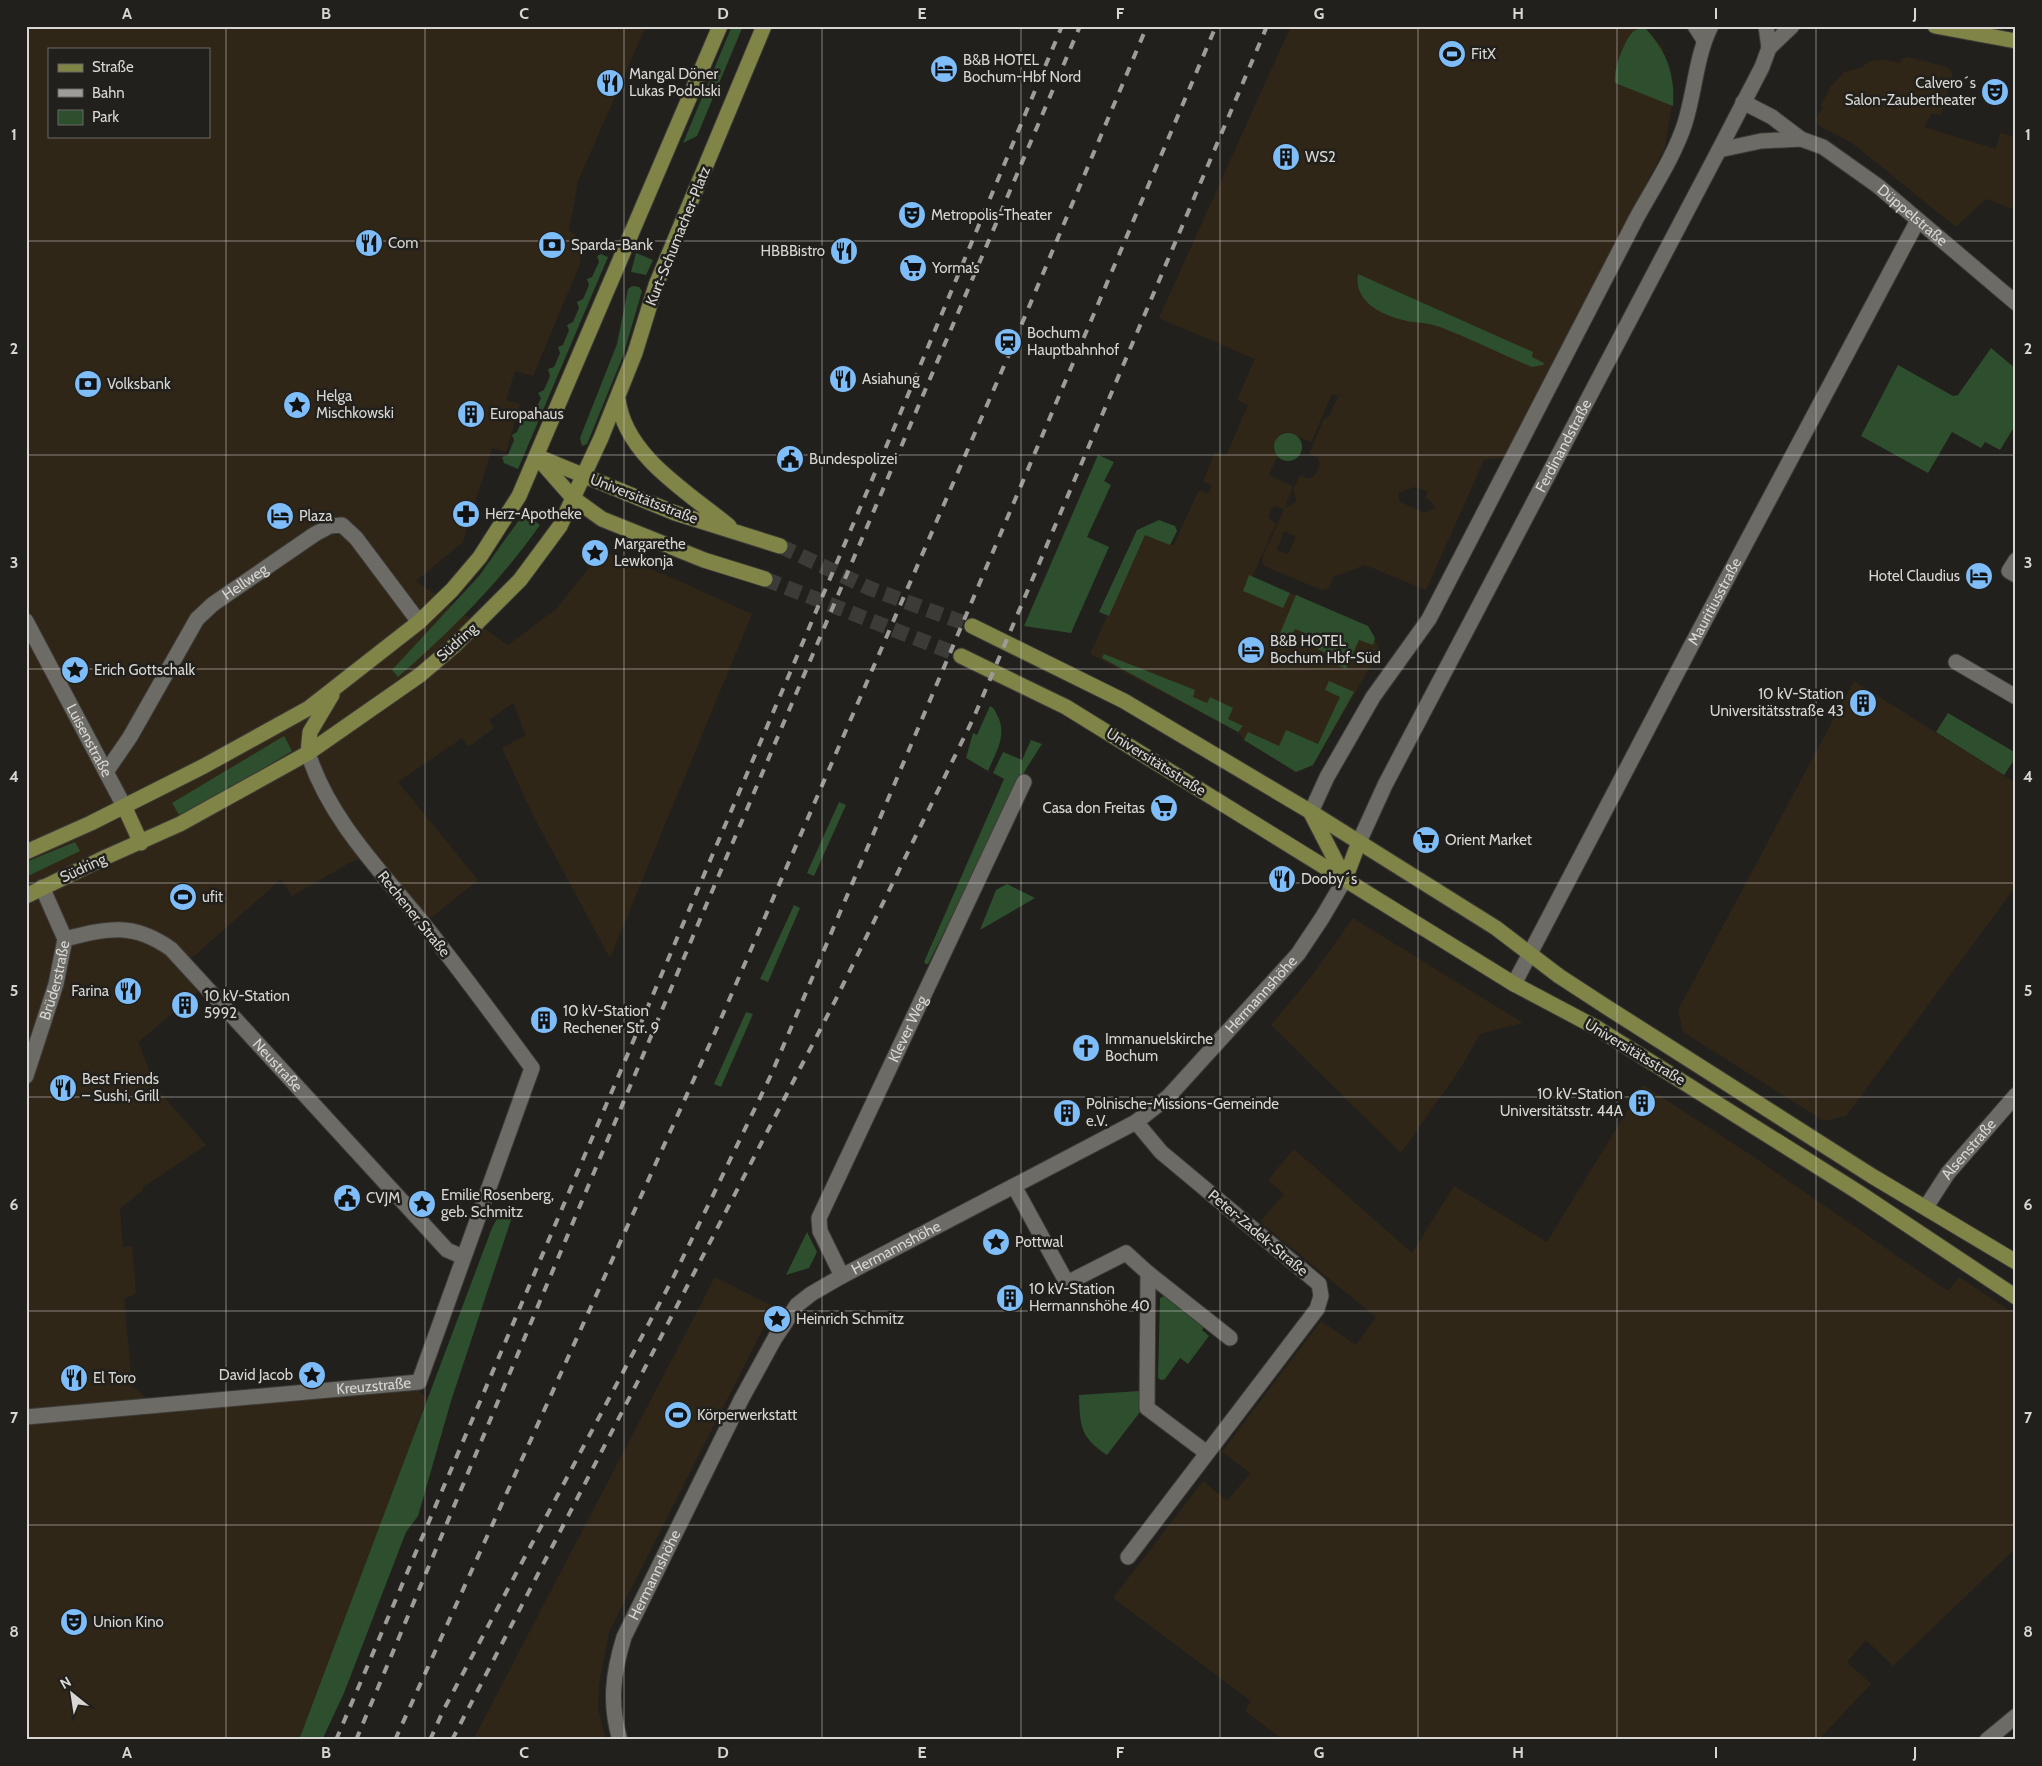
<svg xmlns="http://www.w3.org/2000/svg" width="2042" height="1766" font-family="Cabin,sans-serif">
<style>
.commercial{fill:#302617;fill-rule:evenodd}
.green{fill:#2d4f2d}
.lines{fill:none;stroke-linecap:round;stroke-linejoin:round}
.major-tunnel{stroke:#3d3b37;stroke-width:15;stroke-dasharray:15 8;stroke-linecap:butt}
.minor-casing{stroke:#3d3b38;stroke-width:17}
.major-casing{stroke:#3d3b38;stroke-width:17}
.minor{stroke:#6d6b66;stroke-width:15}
.major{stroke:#808447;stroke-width:15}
.rail{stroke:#9e9c99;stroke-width:4;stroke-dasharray:9 9;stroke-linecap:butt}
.grid{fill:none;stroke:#d7d6d3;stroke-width:1;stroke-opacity:0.55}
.labels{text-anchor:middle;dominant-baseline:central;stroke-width:5;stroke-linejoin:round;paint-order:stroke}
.poi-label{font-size:15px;fill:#d7d6d3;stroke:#22201c;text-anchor:start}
.street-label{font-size:15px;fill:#d7d6d3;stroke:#22201c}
.neatline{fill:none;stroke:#d7d6d3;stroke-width:2}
.grid-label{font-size:16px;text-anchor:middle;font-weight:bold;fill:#d7d6d3}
</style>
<rect width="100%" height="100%" fill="#22201c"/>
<path class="commercial" d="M26,26H646L578,181L569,231L575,235L581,248L580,264L533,376L515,371L506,400L520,404L506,452L492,448L463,542L416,581L508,645L556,609L597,558L606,552L668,576L752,614L610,958L533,815L502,748L526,735L513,703L489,720L494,728L468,747L462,738L398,782L478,880L423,924L368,856L349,863L292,896L281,879L185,964L205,986L138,1042L157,1089L206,1145L143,1187V1190L120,1209L123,1247L132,1246L136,1293L124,1299L132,1386L155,1405L408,1383L427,1398L357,1591L299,1740H26ZM49,49H209V136H49Z
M1291,26H1644L1662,47L1671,75L1674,90L1665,147L1506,457L1484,460L1426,590L1365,565L1333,577L1329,588L1322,590L1264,566L1262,559L1284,509L1275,506L1272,508L1268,518L1276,524L1252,577L1368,626L1380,650L1313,765L1296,772L1244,740L1238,732L1090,654L1145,534L1173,546L1199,490L1208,494L1212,486L1203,481L1215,452L1226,456L1248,405L1237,400L1255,359L1159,318ZM1332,394L1338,396L1329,417L1324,419L1309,454L1317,457L1320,464L1315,475L1308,479L1300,475L1293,490L1297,501L1285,508L1293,486L1269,475L1277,457L1273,449L1285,432L1311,442ZM1415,487L1428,492L1425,498L1431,501L1435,508L1425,513L1400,502L1398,493ZM1284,531L1296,536L1288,554L1277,550Z
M1908,57L1947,67L1953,73L1941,115L1932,113L1924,127L1996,149L2000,133L2016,137V210L1986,199L1956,227L1852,143L1818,125L1816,119L1823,107L1821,105L1831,86L1844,72L1861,68L1870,61L1885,60L1900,63L1901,59Z
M1854,681L2016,783V886L1846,1116L1824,1121L1683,1032L1678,1010Z
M1353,918L1523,1023L1480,1034L1460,1069L1401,1153L1271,1025L1314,973Z
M1643,1085L1751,1155L1948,1291L1959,1277L2016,1315V1548L1893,1666L1866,1640L1847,1662L1871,1684L1818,1740H1283L1245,1711L1251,1701L1113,1598L1203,1481L1227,1501L1250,1473L1222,1452L1321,1321L1356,1345L1376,1317L1260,1222L1284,1194L1268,1180L1294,1149L1412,1253L1454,1186L1547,1242Z
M715,1277L774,1307L609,1632L599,1684L598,1709L606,1740H473Z"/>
<path class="green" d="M732,26H743L697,136L683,143Z
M1645,28C1667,52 1675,73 1673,106L1615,83C1613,71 1623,44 1631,34C1634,29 1640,29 1645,28Z
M636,253L653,260L646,275L631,272Z
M601,254L608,257L518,469L504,463L502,457L508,455L514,440L512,435L517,432L523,418L521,412L525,409L534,413L541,398L538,393L544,390L550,376L548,369L554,367L560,353L558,347L563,345L569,330L567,325L573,322L579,308L577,302L583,299L589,285L587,279L592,277L599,262L597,256Z
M1358,274L1533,352L1532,357L1544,363L1543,365L1532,367C1501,354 1471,339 1440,327C1430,323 1418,323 1407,321C1383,316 1353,302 1358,274Z
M632,286L639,287L642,291L623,356L587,444L582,446L580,438L617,344L628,289Z
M1991,348L2016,369V424L2000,450L1985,442L1981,448L1952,432L1928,473L1861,436L1898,365L1953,396L1958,395Z
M1274 447a14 14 0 1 1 28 0a14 14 0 1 1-28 0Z
M1098,455L1114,462L1104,481L1111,485L1087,537L1109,547L1071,633L1024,626Z
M524,513L540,525C499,583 451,631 398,677L392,670L479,576Z
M1159,520L1175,526L1177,531L1170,545L1145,535L1109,616L1099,612L1137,530Z
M1249,575L1290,593L1283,608L1243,591Z
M1296,595L1368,626L1375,638L1373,645L1359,640L1346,669L1330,662L1332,656L1313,647L1317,638L1295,629L1285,648L1288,643L1278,638Z
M1104,654L1195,690L1193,697L1207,703L1210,697L1233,708L1228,719L1243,726L1238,732L1102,658Z
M1329,681L1354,692L1313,765L1296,772L1244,740L1248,732L1279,746L1286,730L1318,744L1340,697L1325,690Z
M990,706C994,708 995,710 997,715C1008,734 996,752 988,771L966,758L973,733L977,735Z
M1948,713L2016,753V757L2004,775L1936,732Z
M284,736L292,751L181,818L172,803Z
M1031,740L1042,744L1026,769L928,964H926L924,962L1004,779L993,773L1003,752L1022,760Z
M839,802L846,805L814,876L807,873Z
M75,842L80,851L26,877V862Z
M1007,884L1035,898L980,930L996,890Z
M794,905L800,908L768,982L760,979Z
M746,1012L753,1014L721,1087L714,1084Z
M510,1212L513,1214L451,1401L418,1516L406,1532L344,1693L322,1740H299L492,1228L499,1215Z
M807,1232L817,1252L809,1268L786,1275Z
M1166,1295L1204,1327L1202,1330L1209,1336L1188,1364L1180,1358L1165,1379L1161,1380L1158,1378L1160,1298Z
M1140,1391V1412L1107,1455C1080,1437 1080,1426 1079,1395Z"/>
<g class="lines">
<path class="major-tunnel" d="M780,546L869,588L972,626
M765,579L961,656"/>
<g class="minor-casing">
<g id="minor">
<path d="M1695,26L1704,40"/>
<path d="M1766,26L1769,48"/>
<path id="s1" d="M1743,102L1772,117L1801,139L1823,147L1878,186L2016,303"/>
<path d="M1719,150L1761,141L1801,139"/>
<path d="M2016,560L2009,571L2016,575"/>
<path id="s2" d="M26,621L124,806"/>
<path d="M1956,662L2016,697"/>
<path id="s3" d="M106,772L130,737L197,619L213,604L315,534L330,526L342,525L356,538L419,622"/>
<path d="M1311,812L1327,777L1373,697L1429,619L1636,219C1653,188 1674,157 1685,123C1695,91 1696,56 1711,26"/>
<path id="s4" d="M1359,842L1385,785L1719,150L1762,67L1769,48L1792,26"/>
<path id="s5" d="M65,939C108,928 133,922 171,949L447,1250L463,1257"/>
<path id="s6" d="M1514,984L1690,648L1918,220"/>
<path id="s7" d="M26,1076L56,984L65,939L42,887"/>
<path d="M1014,1186L1067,1283L1126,1253L1148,1273L1147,1408L1207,1453"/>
<path id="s8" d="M1926,1207L1948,1173L2016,1095"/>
<path d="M1148,1273L1230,1338"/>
<path id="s9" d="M842,1276L820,1231L819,1218L1024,782"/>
<path id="s10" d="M26,1417L419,1382L532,1068C496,1019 460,970 422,922C380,870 329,819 308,753"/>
<path d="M1128,1557L1317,1309L1321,1296L1319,1284L1161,1152L1136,1122"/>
<path id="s11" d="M620,1740C609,1703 613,1673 624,1637L742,1398L775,1338L797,1305L811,1294L842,1276L1136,1122L1168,1097L1298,954L1322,918L1345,879"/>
<path d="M1987,1740L2016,1716"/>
</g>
</g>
<g class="major-casing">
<path id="major" d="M1935,26L2016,41
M618,399C625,456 688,492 729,526
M537,457L573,498L602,519L704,560L765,579
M541,458L675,513L780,546
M972,626L1124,701L1311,812L1496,928L1559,976L1605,1006L1872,1176L2016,1262
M961,656L1066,707L1514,984L1597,1028L1858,1192L2016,1297
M308,753L310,732L332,695
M124,806L141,843
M1311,813L1344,877
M26,852L91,823L204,766L309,708L419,622L452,590L480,557L519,496L720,26
M1345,879L1359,842
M26,896L106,857L180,824L308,753L420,675L455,645L520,580L560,526L601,438L635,353L656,285L764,26"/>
</g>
<use href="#minor" class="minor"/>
<use href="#major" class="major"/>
<path class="rail" d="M336,1740L900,414L1062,26
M356,1740L696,929L1080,26
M395,1740L713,1037L1010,352L1147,26
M430,1740L443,1711L673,1278L771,1075L1216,26
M452,1740L836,999L974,717L1267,26"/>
</g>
<path class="grid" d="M226,26V1740M425,26V1740M624,26V1740M822,26V1740M1021,26V1740M1220,26V1740M1418,26V1740M1617,26V1740M1816,26V1740M26,241H2016M26,455H2016M26,669H2016M26,883H2016M26,1097H2016M26,1311H2016M26,1525H2016"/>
<defs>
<g id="stadium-disc" transform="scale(1.4375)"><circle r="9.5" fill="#7fbdf9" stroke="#22201c"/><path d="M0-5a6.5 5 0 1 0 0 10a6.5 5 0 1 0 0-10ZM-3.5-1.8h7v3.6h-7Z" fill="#111"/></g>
<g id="hotel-disc" transform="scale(1.4375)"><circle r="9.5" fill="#7fbdf9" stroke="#22201c"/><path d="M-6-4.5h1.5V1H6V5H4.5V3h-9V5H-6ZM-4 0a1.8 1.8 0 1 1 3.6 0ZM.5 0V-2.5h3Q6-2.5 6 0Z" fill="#111"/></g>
<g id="restaurant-disc" transform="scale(1.4375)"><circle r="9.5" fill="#7fbdf9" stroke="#22201c"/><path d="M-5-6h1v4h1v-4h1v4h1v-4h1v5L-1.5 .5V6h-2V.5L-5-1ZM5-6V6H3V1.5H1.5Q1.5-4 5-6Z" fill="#111"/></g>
<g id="theatre-disc" transform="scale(1.4375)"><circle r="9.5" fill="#7fbdf9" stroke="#22201c"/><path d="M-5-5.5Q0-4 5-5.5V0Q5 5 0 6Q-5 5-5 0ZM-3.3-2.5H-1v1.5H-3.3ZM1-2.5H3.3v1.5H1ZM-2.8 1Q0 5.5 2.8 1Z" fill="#111"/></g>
<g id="building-disc" transform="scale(1.4375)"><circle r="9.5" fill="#7fbdf9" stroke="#22201c"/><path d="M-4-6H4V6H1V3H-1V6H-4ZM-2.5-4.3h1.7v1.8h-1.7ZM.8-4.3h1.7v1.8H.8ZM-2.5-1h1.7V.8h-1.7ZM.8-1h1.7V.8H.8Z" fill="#111"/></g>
<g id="bank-disc" transform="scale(1.4375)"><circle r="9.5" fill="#7fbdf9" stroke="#22201c"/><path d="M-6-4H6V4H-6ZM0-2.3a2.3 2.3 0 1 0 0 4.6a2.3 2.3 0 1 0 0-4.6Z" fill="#111"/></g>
<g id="supermarket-disc" transform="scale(1.4375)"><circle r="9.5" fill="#7fbdf9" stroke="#22201c"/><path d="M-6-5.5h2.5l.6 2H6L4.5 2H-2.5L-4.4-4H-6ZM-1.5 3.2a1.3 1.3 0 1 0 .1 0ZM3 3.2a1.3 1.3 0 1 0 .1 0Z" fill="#111"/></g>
<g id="station-disc" transform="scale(1.4375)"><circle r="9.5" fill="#7fbdf9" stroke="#22201c"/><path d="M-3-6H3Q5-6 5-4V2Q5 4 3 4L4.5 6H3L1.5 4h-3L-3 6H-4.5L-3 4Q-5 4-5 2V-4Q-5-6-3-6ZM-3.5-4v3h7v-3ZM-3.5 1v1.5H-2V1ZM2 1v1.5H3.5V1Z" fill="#111"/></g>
<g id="sight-disc" transform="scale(1.4375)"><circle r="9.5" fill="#7fbdf9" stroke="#22201c"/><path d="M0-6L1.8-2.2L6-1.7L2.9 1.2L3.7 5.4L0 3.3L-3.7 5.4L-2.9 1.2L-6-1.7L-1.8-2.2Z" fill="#111"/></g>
<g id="civic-disc" transform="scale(1.4375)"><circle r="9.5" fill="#7fbdf9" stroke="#22201c"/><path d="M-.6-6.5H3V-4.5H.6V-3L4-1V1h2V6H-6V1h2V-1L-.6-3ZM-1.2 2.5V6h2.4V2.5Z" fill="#111"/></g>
<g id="pharmacy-disc" transform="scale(1.4375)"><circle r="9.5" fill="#7fbdf9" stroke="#22201c"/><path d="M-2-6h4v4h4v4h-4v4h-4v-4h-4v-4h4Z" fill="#111"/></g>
<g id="church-disc" transform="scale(1.4375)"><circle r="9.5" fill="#7fbdf9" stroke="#22201c"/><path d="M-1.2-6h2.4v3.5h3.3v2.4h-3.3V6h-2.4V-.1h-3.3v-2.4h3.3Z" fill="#111"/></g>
</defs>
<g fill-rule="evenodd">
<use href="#stadium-disc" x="1452" y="54"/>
<use href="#hotel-disc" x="944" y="69"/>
<use href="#restaurant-disc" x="610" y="83"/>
<use href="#theatre-disc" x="1995" y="92"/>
<use href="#building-disc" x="1286" y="157"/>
<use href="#theatre-disc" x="912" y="215"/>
<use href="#restaurant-disc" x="369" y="243"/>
<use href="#bank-disc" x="552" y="245"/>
<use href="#restaurant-disc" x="844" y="251"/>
<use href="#supermarket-disc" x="913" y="268"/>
<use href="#station-disc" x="1008" y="342"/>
<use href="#restaurant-disc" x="843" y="379"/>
<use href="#bank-disc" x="88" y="384"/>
<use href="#sight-disc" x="297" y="405"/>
<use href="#building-disc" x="471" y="414"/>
<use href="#civic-disc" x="790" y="459"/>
<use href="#pharmacy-disc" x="466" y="514"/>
<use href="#hotel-disc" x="280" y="516"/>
<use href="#sight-disc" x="595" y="553"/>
<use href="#hotel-disc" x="1979" y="576"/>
<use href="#hotel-disc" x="1251" y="650"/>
<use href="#sight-disc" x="75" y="670"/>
<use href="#building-disc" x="1863" y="703"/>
<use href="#supermarket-disc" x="1164" y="808"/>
<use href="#supermarket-disc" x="1426" y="840"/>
<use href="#restaurant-disc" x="1282" y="879"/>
<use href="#stadium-disc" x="183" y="897"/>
<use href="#restaurant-disc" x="128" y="991"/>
<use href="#building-disc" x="185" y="1005"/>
<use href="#building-disc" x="544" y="1020"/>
<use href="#church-disc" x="1086" y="1048"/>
<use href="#restaurant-disc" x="63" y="1088"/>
<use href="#building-disc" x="1642" y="1103"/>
<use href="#building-disc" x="1067" y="1113"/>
<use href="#civic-disc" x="347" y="1198"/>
<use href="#sight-disc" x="422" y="1204"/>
<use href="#sight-disc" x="996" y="1242"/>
<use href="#building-disc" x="1010" y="1298"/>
<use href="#sight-disc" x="777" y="1319"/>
<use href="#sight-disc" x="312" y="1375"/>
<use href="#restaurant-disc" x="74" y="1378"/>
<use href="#stadium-disc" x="678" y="1415"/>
<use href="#theatre-disc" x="74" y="1622"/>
</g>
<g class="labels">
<g class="poi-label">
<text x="1471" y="54">FitX</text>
<text x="963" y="60">B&amp;B HOTEL<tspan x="963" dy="17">Bochum-Hbf Nord</tspan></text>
<text x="629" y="74">Mangal Döner<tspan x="629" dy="17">Lukas Podolski</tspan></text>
<text x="1976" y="83" text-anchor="end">Calvero´s<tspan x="1976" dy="17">Salon-Zaubertheater</tspan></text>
<text x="1305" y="157">WS2</text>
<text x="931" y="215">Metropolis-Theater</text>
<text x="388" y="243">Com</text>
<text x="571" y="245">Sparda-Bank</text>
<text x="825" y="251" text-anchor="end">HBBBistro</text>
<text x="932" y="268">Yorma’s</text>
<text x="1027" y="333">Bochum<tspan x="1027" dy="17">Hauptbahnhof</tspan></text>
<text x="862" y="379">Asiahung</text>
<text x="107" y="384">Volksbank</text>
<text x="316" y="396">Helga<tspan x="316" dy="17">Mischkowski</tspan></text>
<text x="490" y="414">Europahaus</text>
<text x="809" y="459">Bundespolizei</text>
<text x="485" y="514">Herz-Apotheke</text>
<text x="299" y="516">Plaza</text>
<text x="614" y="544">Margarethe<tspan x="614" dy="17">Lewkonja</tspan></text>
<text x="1960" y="576" text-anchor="end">Hotel Claudius</text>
<text x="1270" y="641">B&amp;B HOTEL<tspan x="1270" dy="17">Bochum Hbf-Süd</tspan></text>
<text x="94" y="670">Erich Gottschalk</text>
<text x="1844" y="694" text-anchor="end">10 kV-Station<tspan x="1844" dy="17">Universitätsstraße 43</tspan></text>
<text x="1145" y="808" text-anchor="end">Casa don Freitas</text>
<text x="1445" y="840">Orient Market</text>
<text x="1301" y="879">Dooby´s</text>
<text x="202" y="897">ufit</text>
<text x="109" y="991" text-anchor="end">Farina</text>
<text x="204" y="996">10 kV-Station<tspan x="204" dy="17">5992</tspan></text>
<text x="563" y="1011">10 kV-Station<tspan x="563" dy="17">Rechener Str. 9</tspan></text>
<text x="1105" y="1039">Immanuelskirche<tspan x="1105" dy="17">Bochum</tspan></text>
<text x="82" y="1079">Best Friends<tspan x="82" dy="17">– Sushi, Grill</tspan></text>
<text x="1623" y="1094" text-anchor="end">10 kV-Station<tspan x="1623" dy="17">Universitätsstr. 44A</tspan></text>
<text x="1086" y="1104">Polnische-Missions-Gemeinde<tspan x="1086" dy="17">e.V.</tspan></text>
<text x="441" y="1195">Emilie Rosenberg,<tspan x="441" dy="17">geb. Schmitz</tspan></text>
<text x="366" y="1198">CVJM</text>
<text x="1015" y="1242">Pottwal</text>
<text x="1029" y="1289">10 kV-Station<tspan x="1029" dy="17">Hermannshöhe 40</tspan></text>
<text x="796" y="1319">Heinrich Schmitz</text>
<text x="293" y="1375" text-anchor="end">David Jacob</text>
<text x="93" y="1378">El Toro</text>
<text x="697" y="1415">Körperwerkstatt</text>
<text x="93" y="1622">Union Kino</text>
</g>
<g class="street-label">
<text stroke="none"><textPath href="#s1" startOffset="205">Düppelstraße</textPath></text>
<text transform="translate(678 236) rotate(-68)">Kurt-Schumacher-Platz</text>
<text stroke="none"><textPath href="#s4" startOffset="446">Ferdinandstraße</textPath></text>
<text transform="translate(644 499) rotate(21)">Universitätsstraße</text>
<text stroke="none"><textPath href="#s3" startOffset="239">Hellweg</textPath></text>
<text stroke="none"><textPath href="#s6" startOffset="432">Mauritiusstraße</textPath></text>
<text transform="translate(457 642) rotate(-42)">Südring</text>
<text stroke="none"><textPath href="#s2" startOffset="135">Luisenstraße</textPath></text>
<text transform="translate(1156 762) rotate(32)">Universitätsstraße</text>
<text transform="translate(83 868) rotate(-25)">Südring</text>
<text transform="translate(414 914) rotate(51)">Rechener Straße</text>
<text stroke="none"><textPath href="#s7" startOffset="100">Brüderstraße</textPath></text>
<text stroke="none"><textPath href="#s11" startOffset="1044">Hermannshöhe</textPath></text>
<text stroke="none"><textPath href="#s9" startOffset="272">Klever Weg</textPath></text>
<text transform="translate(1635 1052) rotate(31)">Universitätsstraße</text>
<text stroke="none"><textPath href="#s5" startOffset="269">Neustraße</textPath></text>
<text stroke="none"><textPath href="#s8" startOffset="72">Alsenstraße</textPath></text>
<text transform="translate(1258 1233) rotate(40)">Peter-Zadek-Straße</text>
<text stroke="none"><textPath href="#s11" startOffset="594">Hermannshöhe</textPath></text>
<text stroke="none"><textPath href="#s10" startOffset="349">Kreuzstraße</textPath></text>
<text stroke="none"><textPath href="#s11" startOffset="174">Hermannshöhe</textPath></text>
</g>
</g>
<rect width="2042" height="1766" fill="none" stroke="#22201c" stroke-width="55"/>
<rect x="48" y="48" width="162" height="90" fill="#22201c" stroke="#6a6965"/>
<rect x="58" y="64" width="25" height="8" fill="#808447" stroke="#6a6965"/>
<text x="92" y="72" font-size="15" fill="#d7d6d3">Straße</text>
<rect x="58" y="89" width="25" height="8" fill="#9e9c99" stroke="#6a6965"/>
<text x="92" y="98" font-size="15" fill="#d7d6d3">Bahn</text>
<rect x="58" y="110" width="25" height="15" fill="#2d4f2d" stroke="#6a6965"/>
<text x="92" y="122" font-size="15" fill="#d7d6d3">Park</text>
<g transform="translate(72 1694) rotate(330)" stroke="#22201c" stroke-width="4" paint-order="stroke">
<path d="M0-4L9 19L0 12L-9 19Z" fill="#d7d6d3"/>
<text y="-8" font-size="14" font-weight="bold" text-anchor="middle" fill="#d7d6d3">N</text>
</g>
<rect x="28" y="28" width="1986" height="1710" class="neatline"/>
<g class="grid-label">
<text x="127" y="19">A</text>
<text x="326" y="19">B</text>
<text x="524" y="19">C</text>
<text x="723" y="19">D</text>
<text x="922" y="19">E</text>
<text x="1120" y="19">F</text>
<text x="1319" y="19">G</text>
<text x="1518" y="19">H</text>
<text x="1716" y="19">I</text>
<text x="1915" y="19">J</text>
<text x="14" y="140">1</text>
<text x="2028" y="140">1</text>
<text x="14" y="354">2</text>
<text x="2028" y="354">2</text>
<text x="14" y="568">3</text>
<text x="2028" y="568">3</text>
<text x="14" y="782">4</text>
<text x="2028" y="782">4</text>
<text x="14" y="996">5</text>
<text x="2028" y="996">5</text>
<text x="14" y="1210">6</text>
<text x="2028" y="1210">6</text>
<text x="14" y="1423">7</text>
<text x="2028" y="1423">7</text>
<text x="14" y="1637">8</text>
<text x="2028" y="1637">8</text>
<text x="127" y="1758">A</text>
<text x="326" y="1758">B</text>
<text x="524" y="1758">C</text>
<text x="723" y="1758">D</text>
<text x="922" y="1758">E</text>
<text x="1120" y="1758">F</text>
<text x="1319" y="1758">G</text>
<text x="1518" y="1758">H</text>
<text x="1716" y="1758">I</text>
<text x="1915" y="1758">J</text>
</g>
</svg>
